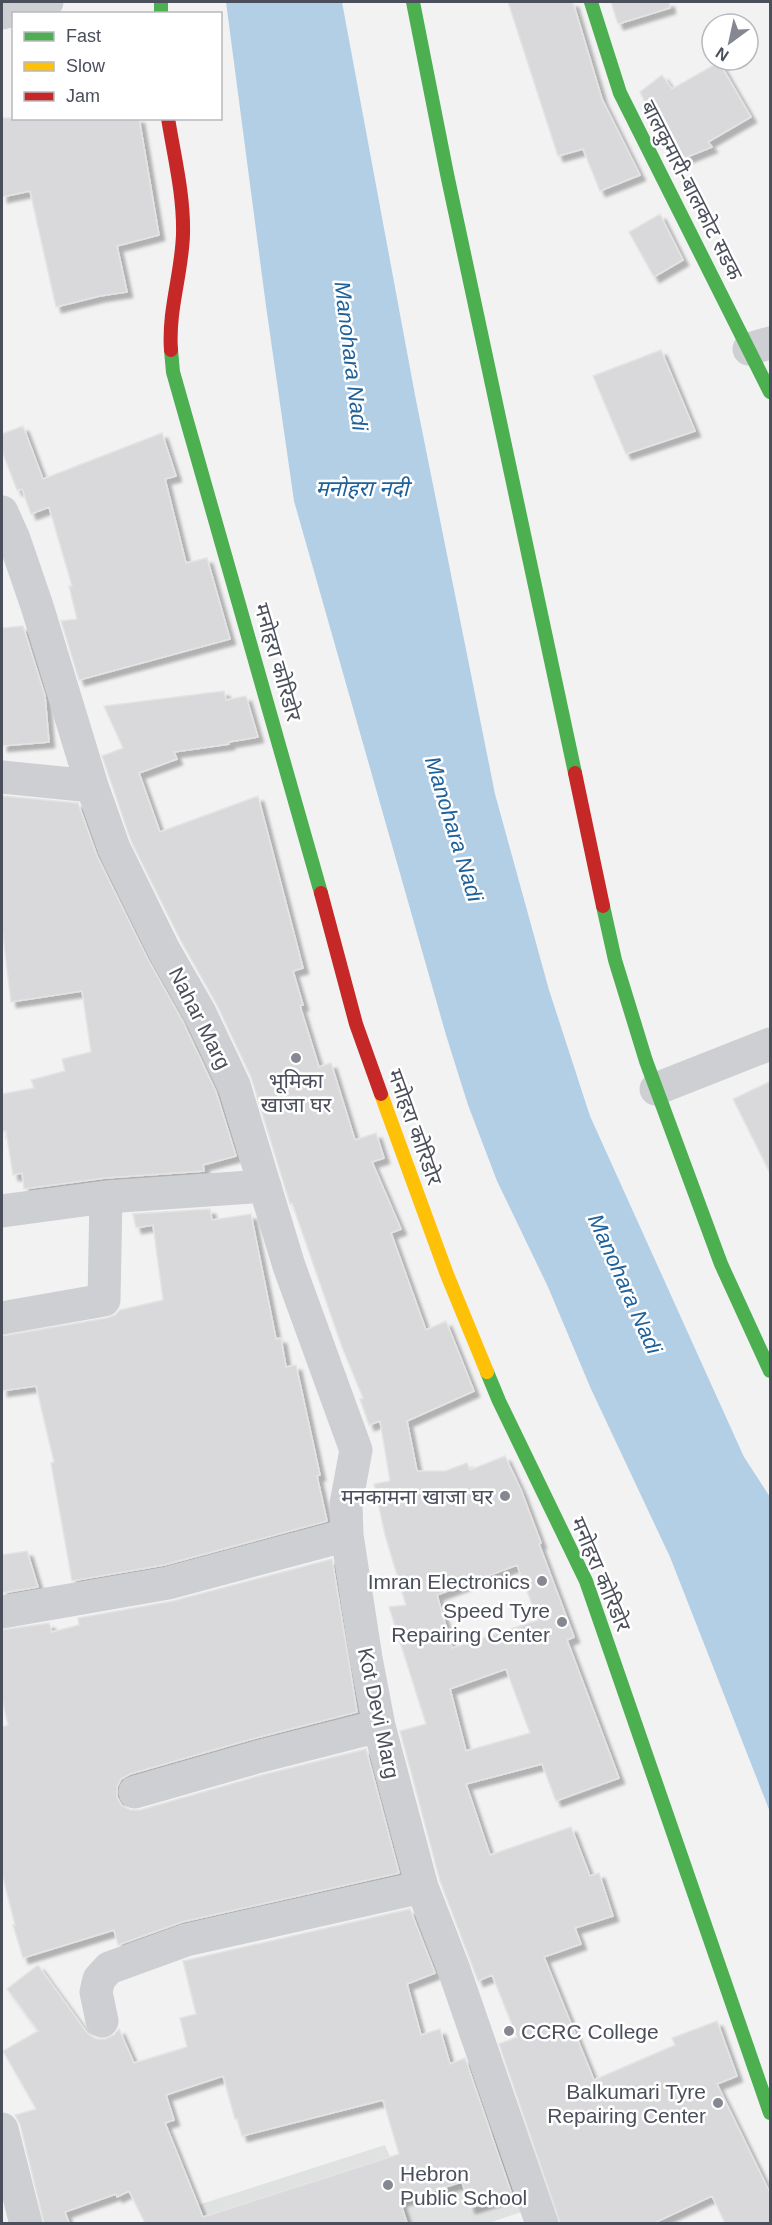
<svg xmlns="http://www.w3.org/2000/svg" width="772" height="2225" font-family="Arial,'Noto Sans Devanagari',sans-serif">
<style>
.education{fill:#e0e1e1}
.water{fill:#b3cfe6}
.building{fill:#d9d9db;stroke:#e4e4e4;stroke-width:1.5;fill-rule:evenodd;filter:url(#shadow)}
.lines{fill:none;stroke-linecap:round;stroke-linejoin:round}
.street{stroke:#cdcfd2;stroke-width:33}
.fast{stroke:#4caf50;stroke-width:14}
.slow{stroke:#ffc107;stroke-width:14}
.jam{stroke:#c62828;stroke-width:14}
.poi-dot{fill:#858890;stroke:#fff;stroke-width:2}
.labels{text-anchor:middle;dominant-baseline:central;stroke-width:5;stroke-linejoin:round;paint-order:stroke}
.street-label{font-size:21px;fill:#4b4f5c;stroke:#fff}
.poi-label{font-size:21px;fill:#4b4f5c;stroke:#fff;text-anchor:end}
.water-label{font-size:22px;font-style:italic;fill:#1f619a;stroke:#fff}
</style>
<defs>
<filter id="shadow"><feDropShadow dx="5.5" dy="5.5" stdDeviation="1.5" flood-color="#0004"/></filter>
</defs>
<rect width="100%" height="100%" fill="#f2f2f2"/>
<path class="education" d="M499,2131L527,2210L486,2224H205L198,2205L385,2145L394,2166Z"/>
<path class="water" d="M226,2H342L415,395L495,794L549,990L590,1116L744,1457L770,1497V1812L670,1557L591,1389L548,1287L497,1181L468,1105L446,1035L294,501L266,306Z"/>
<path class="building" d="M508,2H573L602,99L640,175L600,191L583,149L558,156Z
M611,2H669L670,8L618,24Z
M719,62L751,117L708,142L712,147L675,162L640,92L662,75L672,89Z
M2,118H139L159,235L117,246L127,292L100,296L56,307L30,191L2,197Z
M660,214L683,260L654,277L629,232Z
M661,350L695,431L626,454L593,376Z
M23,426L43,479L162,433L176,476L165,479L186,563L207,558L230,639L79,680L61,621L77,619L69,586H72L49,507L31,514L22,489L17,490L2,451V434Z
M23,626L45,696L49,742L2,746V628Z
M224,691L226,700L246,696L258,737L229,742V744L174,752L177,759L139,773L160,832L258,796L303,968L293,971L303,1005L300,1006L319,1067L331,1063L355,1140L376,1133L384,1158L372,1162L401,1229L391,1233L426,1330L446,1321L474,1391L407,1421L417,1471H445L467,1463L470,1470L505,1456L521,1490L541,1543L539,1544L574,1637L567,1640L619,1778L556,1801L542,1764L466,1784L490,1855L571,1827L590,1876L599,1873L613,1916L575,1928L581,1944L544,1957L594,2080L675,2045L672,2038L717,2021L737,2076L717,2084L771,2195V2223H725L712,2196L654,2223H560L499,2044L517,2037L492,1975L478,1981L440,1881L400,1731L426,1724L389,1607L406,1605L385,1535L374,1484L390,1481L380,1421L369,1425L360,1399L363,1398L342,1347L292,1203L290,1204L251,1077L217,1005L181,941L131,841L102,756L123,748L104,706ZM517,1565L538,1620L452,1648L437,1595ZM506,1669L530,1733L466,1751L450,1689Z
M2,796L78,803L97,856L147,958L183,1022L216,1092L236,1156L203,1165L204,1171L105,1178L24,1189L22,1173L13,1175L6,1131L2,1132V1094L34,1088L31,1080L65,1071L62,1059L91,1052L82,991L11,1002L2,928Z
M771,1081V1175L733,1099Z
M210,1209L212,1220L251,1214L276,1339L281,1338L286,1367L296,1365L320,1475L317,1476L327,1521L164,1565L72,1581L51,1463L54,1462L36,1386L2,1391V1336L107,1318L115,1315L120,1310L163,1300L153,1225L136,1228L133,1214Z
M27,1551L38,1587L2,1593V1555Z
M332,1559L357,1712L252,1739L130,1774L121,1779L117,1787V1797L122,1806L131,1810H140L262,1775L366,1749L399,1873L182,1922L118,1945L114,1930L23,1958L13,1925H15L2,1874V1727L8,1725L2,1699V1630L49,1623L52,1632L79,1625L78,1618L173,1601Z
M410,1909L435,1973L407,1984L421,2035L440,2029L450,2064L465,2058L512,2195L470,2208L462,2182L400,2201L407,2223H145L129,2191L117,2197L116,2194L65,2212L69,2223H44L20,2124L15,2115L36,2109L3,2051L38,2031L7,1989L38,1965L88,2034L96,2039H105L114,2035L119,2029L134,2063L187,2047L180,2018L196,2014L183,1961ZM223,2076L235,2119H237L242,2136L383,2100L399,2154L203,2217L165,2123L174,2120L166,2095Z"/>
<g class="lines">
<path class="street" d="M2,13L47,2
M749,349L770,343
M2,512L14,539L37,606L92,786L114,848L164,950L200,1013L234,1085L289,1266L356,1450L346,1504L347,1535
M2,777L92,786
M656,1089L770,1044
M2,1211L106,1197L265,1186
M2,1318L104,1300L106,1197
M2,1612L168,1583L347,1535L366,1658L379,1726L422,1887L453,1967L542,2224
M135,1792L257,1757L379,1726
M102,2021L96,1992L99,1979L109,1968L186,1940L422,1887
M2,2129L26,2224"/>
<path class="fast" d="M161,2V14
M413,2L447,174L575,773
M591,2L620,93L770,392
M171,350L173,372L321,893
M603,906L615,960L646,1061L721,1264L770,1371
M487,1372L499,1401L586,1581L770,2113"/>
<path class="slow" d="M381,1094L446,1272L487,1372"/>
<path class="jam" d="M168,118C174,156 184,195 183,234C182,273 168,310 171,350
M575,773L603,906
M321,893L356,1024L381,1094"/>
</g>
<g class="poi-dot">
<circle cx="296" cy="1058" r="6"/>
<circle cx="505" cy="1496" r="6"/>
<circle cx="542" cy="1581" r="6"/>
<circle cx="562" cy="1622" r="6"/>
<circle cx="509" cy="2031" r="6"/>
<circle cx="718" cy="2103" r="6"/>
<circle cx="388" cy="2185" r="6"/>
</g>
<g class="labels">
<g class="street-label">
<text transform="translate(692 190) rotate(63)">बालकुमारी-बालकोट सडक</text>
<text transform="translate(278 662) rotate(74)">मनोहरा कोरिडोर</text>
<text transform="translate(200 1018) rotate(63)">Nahar Marg</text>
<text transform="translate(415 1127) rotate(70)">मनोहरा कोरिडोर</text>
<text transform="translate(601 1574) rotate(67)">मनोहरा कोरिडोर</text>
<text transform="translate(379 1713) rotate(78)">Kot Devi Marg</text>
</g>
<g class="poi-label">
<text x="296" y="1080" text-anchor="middle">भूमिका<tspan x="296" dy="24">खाजा घर</tspan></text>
<text x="493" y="1496">मनकामना खाजा घर</text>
<text x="530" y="1581">Imran Electronics</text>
<text x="550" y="1610">Speed Tyre<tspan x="550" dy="24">Repairing Center</tspan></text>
<text x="521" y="2031" text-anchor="start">CCRC College</text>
<text x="706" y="2091">Balkumari Tyre<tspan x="706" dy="24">Repairing Center</tspan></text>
<text x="400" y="2173" text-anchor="start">Hebron<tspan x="400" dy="24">Public School</tspan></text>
</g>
<g class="water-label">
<text transform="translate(351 356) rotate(83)">Manohara Nadi</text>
<text x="362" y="488">मनोहरा नदी</text>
<text transform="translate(454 829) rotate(73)">Manohara Nadi</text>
<text transform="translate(625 1284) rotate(66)">Manohara Nadi</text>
</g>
</g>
<rect width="772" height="2225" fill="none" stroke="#4b4f5c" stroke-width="6"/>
<rect x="12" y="12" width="210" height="108" fill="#ffffff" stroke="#b7b9be" stroke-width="1.5"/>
<rect x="24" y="32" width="30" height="9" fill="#4caf50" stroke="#b7b9be" stroke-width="1.5"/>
<text x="66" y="42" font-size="18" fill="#4b4f5c">Fast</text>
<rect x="24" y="62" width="30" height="9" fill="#ffc107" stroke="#b7b9be" stroke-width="1.5"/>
<text x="66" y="72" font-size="18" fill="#4b4f5c">Slow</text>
<rect x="24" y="92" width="30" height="9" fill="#c62828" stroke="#b7b9be" stroke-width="1.5"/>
<text x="66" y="102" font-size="18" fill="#4b4f5c">Jam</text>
<g transform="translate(730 42) rotate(213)"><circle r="28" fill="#ffffff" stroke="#b7b9be" stroke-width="1.5"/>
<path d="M0-4.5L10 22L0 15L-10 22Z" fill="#858890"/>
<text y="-9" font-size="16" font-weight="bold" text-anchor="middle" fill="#4b4f5c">N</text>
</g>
</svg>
